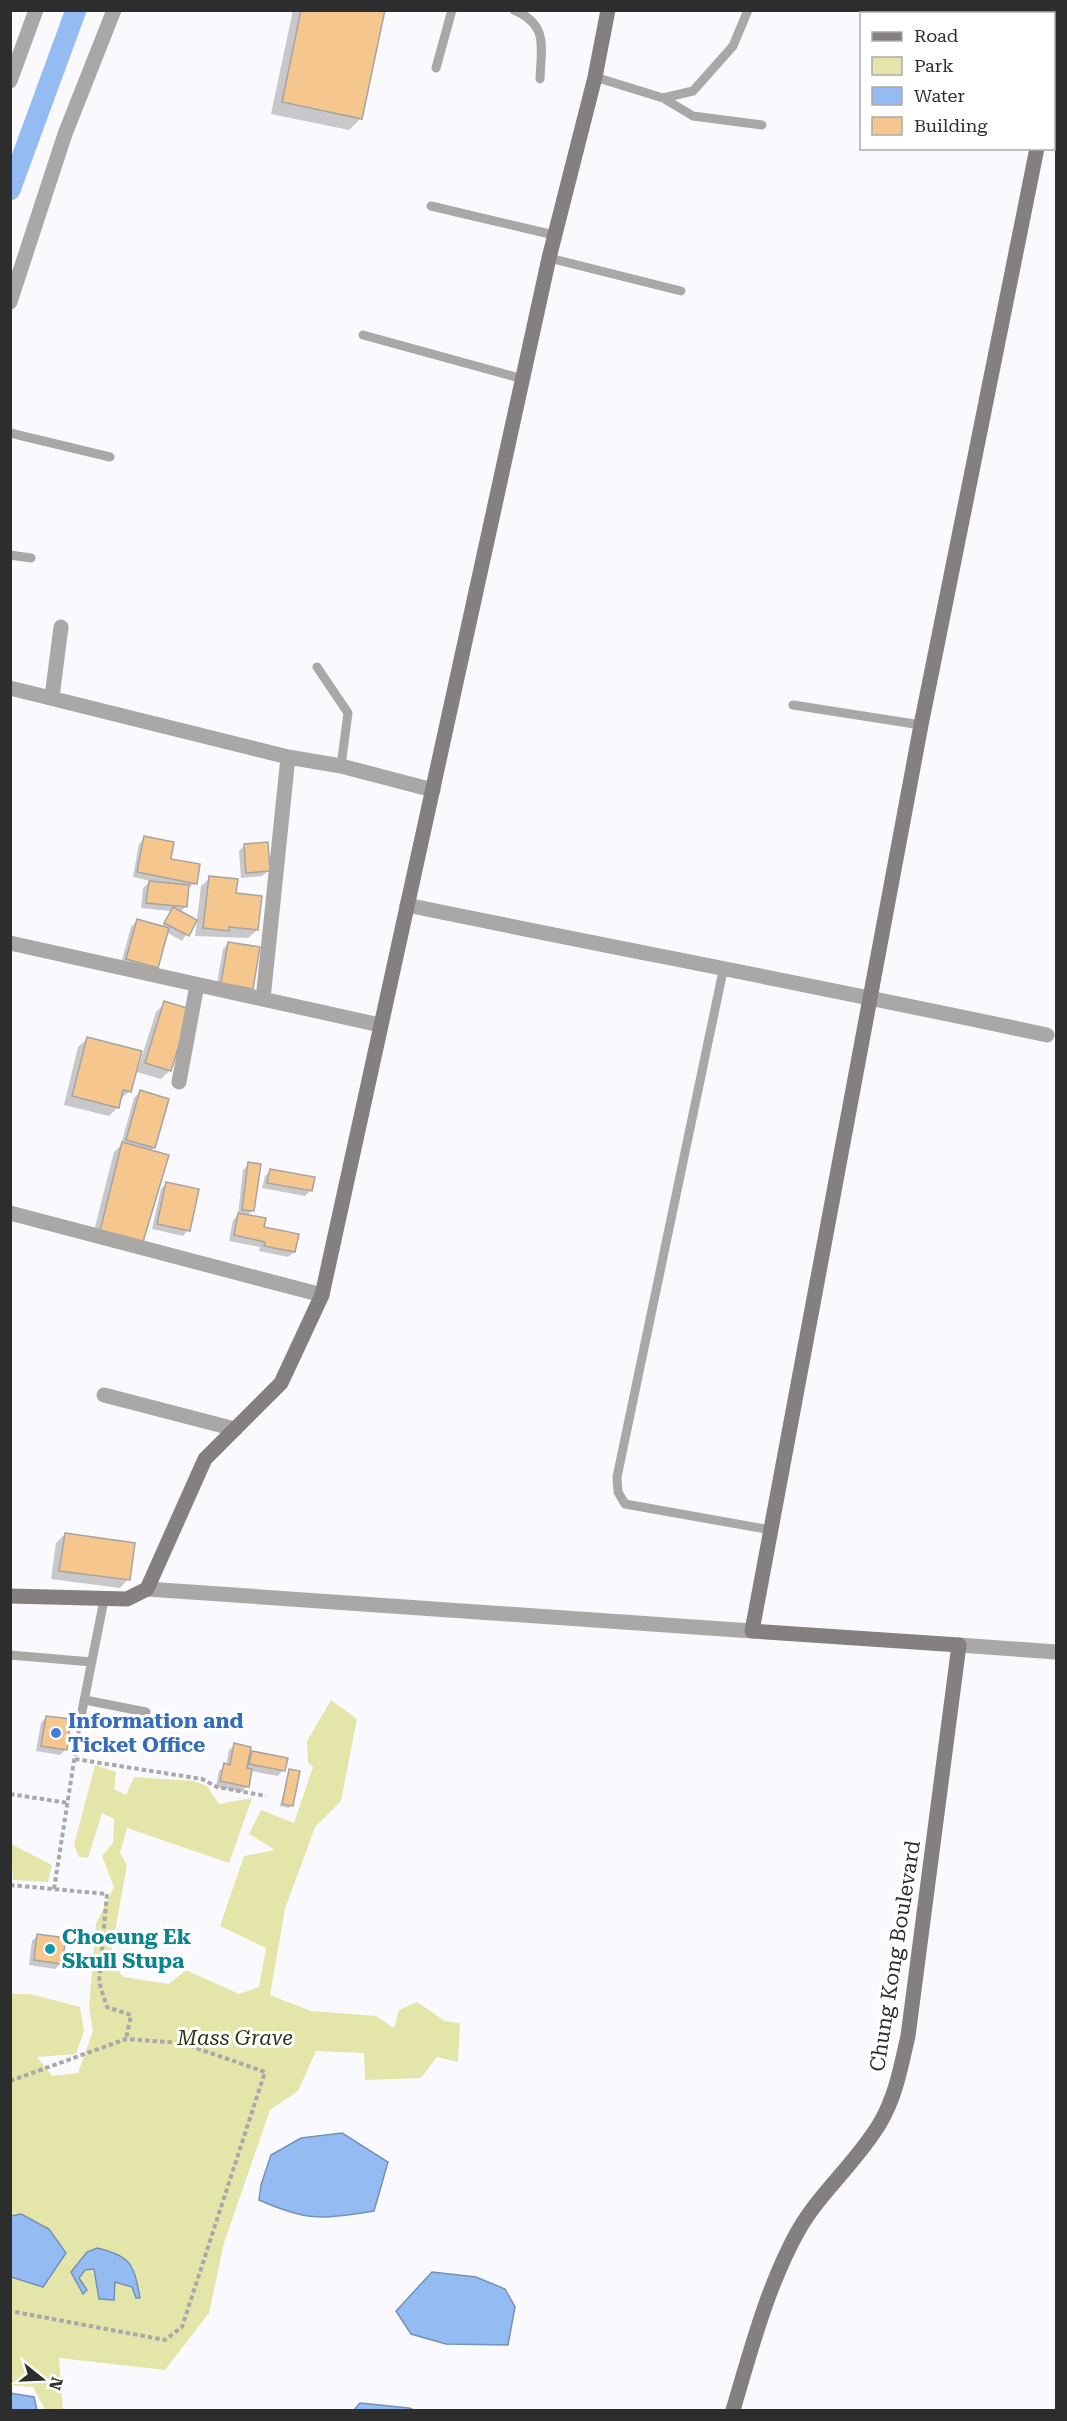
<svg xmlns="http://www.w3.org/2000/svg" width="1067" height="2421" font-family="'Roboto Serif',serif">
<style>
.green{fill:#e3e6a8;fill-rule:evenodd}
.water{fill:#94bcf3;stroke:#7591b8;stroke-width:1.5}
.shadow{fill:#0003}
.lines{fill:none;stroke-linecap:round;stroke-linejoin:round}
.canal{stroke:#94bcf3;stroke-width:21}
.building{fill:#f5c68d;stroke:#a7a4a0;stroke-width:1.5}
.path{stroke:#a9a9ac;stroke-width:4;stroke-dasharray:4.5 3;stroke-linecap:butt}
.lane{stroke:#aaa8a7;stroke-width:9}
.street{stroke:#aaa8a7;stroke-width:15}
.secondary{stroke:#83807f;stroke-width:15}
.shop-dot{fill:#3f7fe0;stroke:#fff;stroke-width:2}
.culture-dot{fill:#0f9aa8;stroke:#fff;stroke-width:2}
.labels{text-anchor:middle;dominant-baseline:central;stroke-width:6;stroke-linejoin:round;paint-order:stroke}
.shop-label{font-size:21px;font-weight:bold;fill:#366cbe;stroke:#fff;text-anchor:start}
.culture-label{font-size:21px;font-weight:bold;fill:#0d838f;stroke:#fff;text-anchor:start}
.street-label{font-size:21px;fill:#2d2d2e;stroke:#fff}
.park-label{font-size:21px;font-style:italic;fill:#323314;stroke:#fff}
</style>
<rect width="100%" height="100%" fill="#fafafe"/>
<path class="green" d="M331,1700L357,1719L341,1801L315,1827L285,1909L270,1995L311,2011L376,2016L394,2028L399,2010L417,2002L445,2021L460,2023L458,2062L437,2057L421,2078L365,2080L364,2053L316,2051L298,2091L270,2110L224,2243L209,2313L165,2370L59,2358L63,2410H45L33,2387L11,2385L10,2277L43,2287L21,2214L11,2216V1994H30L80,2007L84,2031L76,2054L37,2057L52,2076L78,2073L93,2031L89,2007L96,1924L114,1887L102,1856L113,1843L114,1819L102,1813L88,1858L79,1857L74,1845L95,1765L116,1772L114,1789L126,1795L134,1777L194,1781L207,1786L219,1804L252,1798L229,1863L127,1828L120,1853L127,1865L110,1959L123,1977L169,1984L186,1970L239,1994L259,1987L266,1948L220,1926L244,1856L275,1850L249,1834L261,1810L294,1823L313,1767L308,1762L307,1741ZM97,2248L134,2267L136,2298L132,2287C116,2282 101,2269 85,2270L79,2278Z
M11,1844L52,1865L48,1882L13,1880Z"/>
<path class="water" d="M342,2133L388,2162L374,2211C321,2219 309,2222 259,2200L261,2185L271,2155L301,2138Z
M21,2214L49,2229L66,2253L43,2287L11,2277V2216Z
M97,2248C132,2256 134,2265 140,2298H136L132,2287L115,2282L114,2300L99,2299L94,2269L85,2270L79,2278L87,2290L83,2294L71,2272L87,2252Z
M432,2272L476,2277L505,2289L515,2307L508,2345L446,2344L411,2334L396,2311Z
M10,2393L34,2397L37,2410H11Z
M360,2403L409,2408L414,2410H354Z"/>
<path class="shadow" d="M293,10H384L361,118L349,130L271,114Z
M145,838L195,883L188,888L186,906L180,913L195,921L182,941L166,932L157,967L151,972L121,964L131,927L137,921L161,928L171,911L141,908L143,888L151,881L133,877L139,844Z
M245,845L268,871L262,876L241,878L239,851Z
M210,878L257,930L248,938L195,936L201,886Z
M229,943L251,988L246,994L216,989L223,949Z
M165,1003L170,1070L161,1079L137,1072L156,1012Z
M87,1039L130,1091L119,1100L118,1107L109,1116L64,1105L78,1047Z
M140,1092L167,1100L154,1148L150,1151L167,1156L92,1239L114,1152L121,1145L134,1098Z
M249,1164L252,1211L247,1216L294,1252L288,1257L259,1251L260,1247L229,1241L233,1220L238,1215L243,1170Z
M270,1171L311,1190L305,1196L262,1188L265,1176Z
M166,1184L188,1230L183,1236L152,1229L161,1189Z
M65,1534L128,1579L120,1588L51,1579L56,1543Z
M46,1717L66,1749L60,1755L36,1751L41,1723Z
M235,1745L247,1758L253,1753L283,1770L278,1776L251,1771L247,1786L242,1792L216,1787L219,1771L226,1765L229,1750Z
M289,1771L291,1806L289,1808L280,1806Z
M38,1935L61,1963L55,1969L29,1965L32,1941Z"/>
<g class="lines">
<path class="canal" d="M10,190L76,10"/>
</g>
<path class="building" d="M301,10H385L362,119L282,102Z
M144,836L174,842L171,859L200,864L197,884L137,872Z
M268,842L270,871L246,873L244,844Z
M209,876L238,879L236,893L262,896L258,930L229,927V931L203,928Z
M149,881L189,885L187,907L146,903Z
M173,907L197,920L189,936L164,923Z
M137,919L169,928L158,968L126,959Z
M228,942L260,947L253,989L221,983Z
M164,1001L190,1009L171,1071L145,1063Z
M87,1037L142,1051L131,1092L123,1090L119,1108L72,1096Z
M140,1090L169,1099L155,1148L126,1140Z
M122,1142L169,1155L143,1242L100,1231Z
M248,1162L261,1164L254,1211L242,1210Z
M270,1169L315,1177L312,1191L267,1183Z
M166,1182L199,1189L190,1231L157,1224Z
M238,1213L266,1218L264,1227L299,1234L295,1252L264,1246L265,1242L234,1235Z
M65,1533L135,1543L130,1580L59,1571Z
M46,1716L71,1719L67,1750L41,1746Z
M234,1743L251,1747L247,1768L252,1769L249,1787L220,1781L224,1763L230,1765Z
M252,1751L288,1758L285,1771L249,1764Z
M289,1769L300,1771L293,1806L282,1804Z
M37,1934L66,1938L62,1964L34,1960Z"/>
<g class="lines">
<path class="path" d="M75,1759L202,1779L217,1787L266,1796
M10,1794L68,1803
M10,1885L107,1894L99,1982L107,2007L131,2015L126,2039
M54,1889L79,1729
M10,2081L126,2039L182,2043L265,2072L182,2327L165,2340L10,2311"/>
<path class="lane" d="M514,10C549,25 541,47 540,79
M436,68L452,10
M595,77L663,98L693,91L733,46L748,10
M663,98L693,116L762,125
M431,206L554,235
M549,258L681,291
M363,335L523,379
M10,433L110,457
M10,555L31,558
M317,667L348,713L341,766
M793,705L921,725
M723,971L617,1477L618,1492L625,1504L771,1530
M10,1655L92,1662
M85,1700L146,1712
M81,1716L104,1600"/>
<path class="street" d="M10,81L36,10
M10,302L65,134L114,10
M10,688L288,757L341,766L433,790
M52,697L61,627
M407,905C620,949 834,989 1047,1035
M10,943L380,1025
M263,999L288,757
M179,1082L197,985
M10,1213L322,1295
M104,1395L235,1429
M147,1589L752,1631
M959,1645L1056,1652"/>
<path class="secondary" d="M1054,66L1056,52
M10,1596L127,1599L147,1589L205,1459L281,1383L322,1295L549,258L595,77L608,10
M733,2410C751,2350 767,2287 798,2231C821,2191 857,2162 880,2123C896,2096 901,2066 908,2036L959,1645L752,1631L921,725L1037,148"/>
</g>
<circle class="shop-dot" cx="56" cy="1733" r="6"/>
<circle class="culture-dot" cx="50" cy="1949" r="6"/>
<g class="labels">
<g class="shop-label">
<text x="68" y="1721">Information and<tspan x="68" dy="24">Ticket Office</tspan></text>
</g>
<g class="culture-label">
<text x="62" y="1937">Choeung Ek<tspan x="62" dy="24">Skull Stupa</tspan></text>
</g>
<g class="street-label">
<text transform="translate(895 1956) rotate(-81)">Chung Kong Boulevard</text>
</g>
<g class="park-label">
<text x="235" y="2038">Mass Grave</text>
</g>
</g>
<rect width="1067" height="2421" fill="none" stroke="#2d2d2e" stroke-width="24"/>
<rect x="860" y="12" width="195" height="138" fill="#ffffff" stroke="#ababab" stroke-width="1.5"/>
<rect x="872" y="32" width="30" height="9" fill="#83807f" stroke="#ababab" stroke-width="1.5"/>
<text x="914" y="42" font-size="18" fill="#2d2d2e">Road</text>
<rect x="872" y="57" width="30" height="18" fill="#e3e6a8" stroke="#ababab" stroke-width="1.5"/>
<text x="914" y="72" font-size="18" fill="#2d2d2e">Park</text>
<rect x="872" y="87" width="30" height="18" fill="#94bcf3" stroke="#ababab" stroke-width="1.5"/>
<text x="914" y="102" font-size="18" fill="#2d2d2e">Water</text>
<rect x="872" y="117" width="30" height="18" fill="#f5c68d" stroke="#ababab" stroke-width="1.5"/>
<text x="914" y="132" font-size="18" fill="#2d2d2e">Building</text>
<g transform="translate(42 2379) rotate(108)" stroke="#ffffff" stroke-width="4.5" paint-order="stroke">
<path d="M0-4.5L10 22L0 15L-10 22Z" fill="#2d2d2e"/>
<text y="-9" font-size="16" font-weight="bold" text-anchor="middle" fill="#2d2d2e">N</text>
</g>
</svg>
